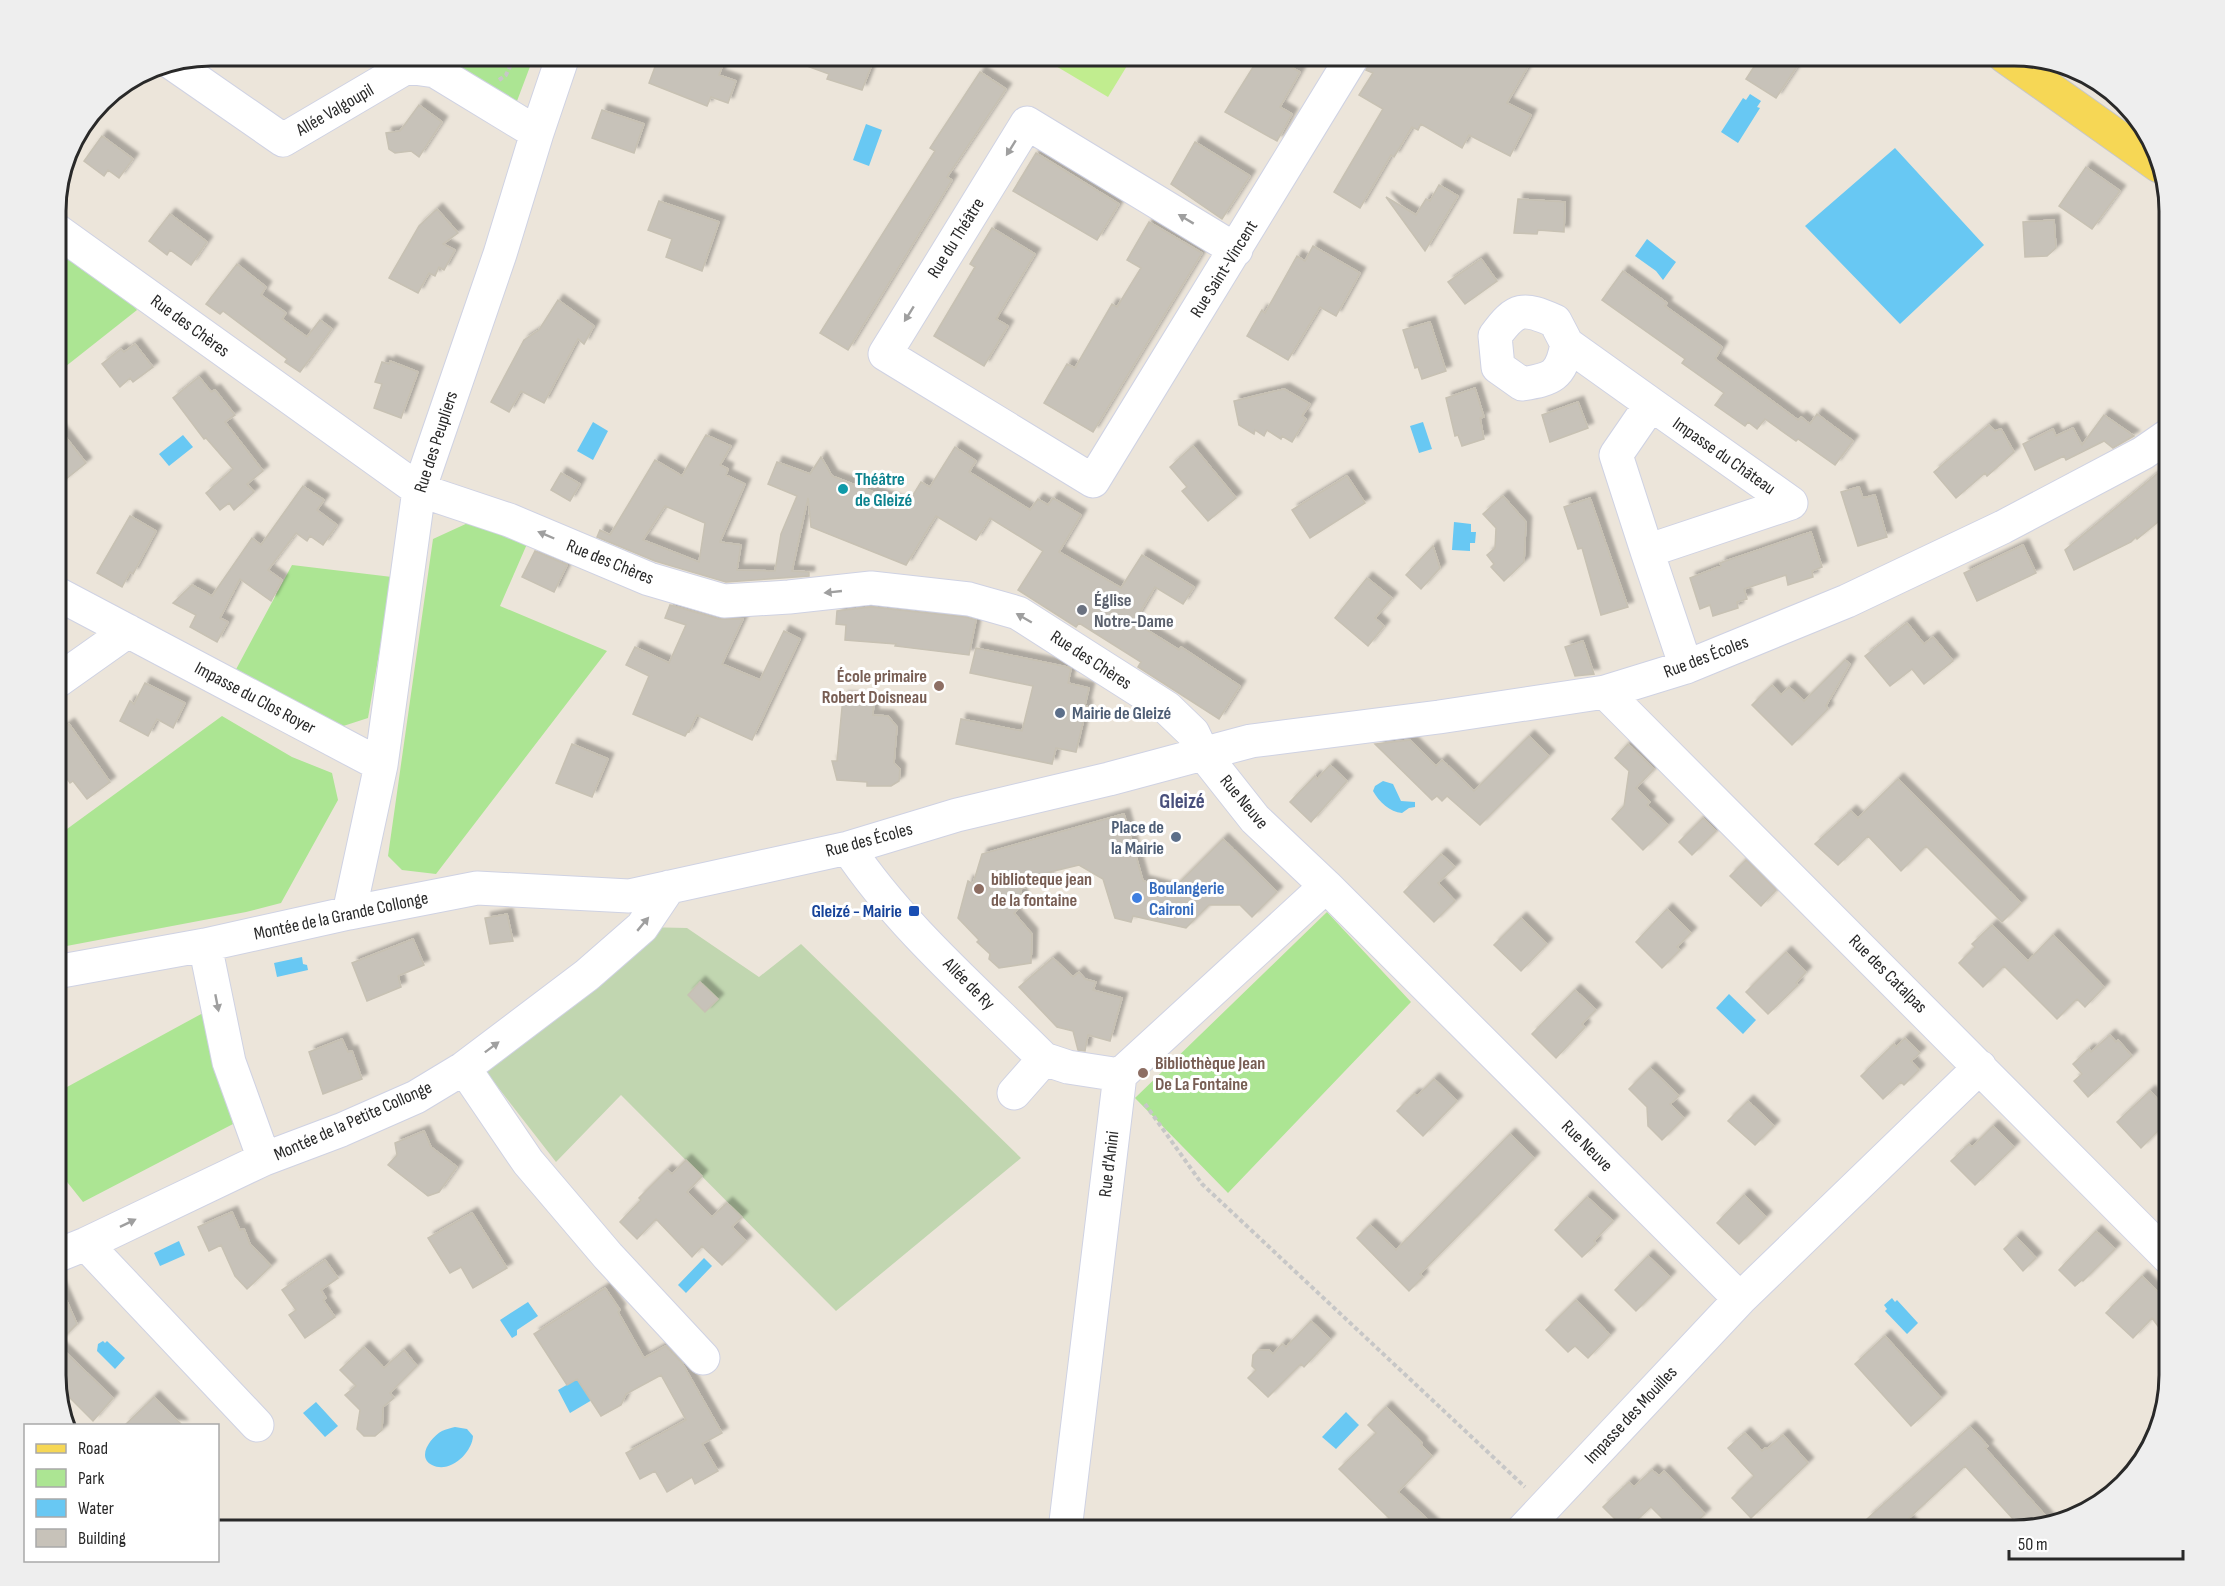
<svg xmlns="http://www.w3.org/2000/svg" width="2225" height="1586" font-family="'Sofia Sans Condensed',sans-serif">
<style>
.green{fill:#ace593}
.cemetery{fill:#c1d6b0}
.pitch{fill:#c1ed8f}
.water{fill:#68c8f3}
.building{fill:#c7c2b9;stroke:#c7c1b3;stroke-width:1.5;fill-rule:evenodd;filter:url(#shadow)}
.lines{fill:none;stroke-linecap:round;stroke-linejoin:round}
.minor-casing{stroke:#cfd2e3;stroke-width:35}
.major-casing{stroke:#c7c7c7;stroke-width:35}
.path{stroke:#c7c7c7;stroke-width:4;stroke-dasharray:4.5 3;stroke-linecap:butt}
.minor{stroke:#fff;stroke-width:33}
.major{stroke:#f6d755;stroke-width:33}
.oneway{fill:#9f9f9f}
.culture-dot{fill:#0f9aa8;stroke:#fff;stroke-width:2}
.worship-dot{fill:#6b7280;stroke:#fff;stroke-width:2}
.education-dot{fill:#8d6e63;stroke:#fff;stroke-width:2}
.service-dot{fill:#5c6f8a;stroke:#fff;stroke-width:2}
.shop-dot{fill:#3f7fe0;stroke:#fff;stroke-width:2}
.transit-dot{fill:#1a4fb4;stroke:#fff;stroke-width:2}
.labels{text-anchor:middle;dominant-baseline:central;stroke-width:6;stroke-linejoin:round;paint-order:stroke}
.street-label{font-size:18px;fill:#292929;stroke:#fff}
.culture-label{font-size:18px;font-weight:bold;fill:#0d838f;stroke:#fff;text-anchor:start}
.worship-label{font-size:18px;font-weight:bold;fill:#5b616d;stroke:#fff;text-anchor:start}
.education-label{font-size:18px;font-weight:bold;fill:#785e54;stroke:#fff;text-anchor:start}
.service-label{font-size:18px;font-weight:bold;fill:#4e5e75;stroke:#fff;text-anchor:start}
.shop-label{font-size:18px;font-weight:bold;fill:#366cbe;stroke:#fff;text-anchor:start}
.transit-label{font-size:18px;font-weight:bold;fill:#164399;stroke:#fff;text-anchor:end}
.quarter-label{font-size:21px;font-weight:bold;fill:#484f7b;stroke:#fff}
.rim{fill:none;stroke:#292929;stroke-width:3}
</style>
<defs>
<filter id="shadow"><feDropShadow dx="5.5" dy="-5.5" stdDeviation="1.5" flood-color="#0004"/></filter>
</defs>
<rect width="100%" height="100%" fill="#ece5da"/>
<path class="green" d="M441,56H534L514,109Z
M56,245L118,289L137,310L56,374Z
M470,522L527,544L500,606L607,651L436,874L402,870L388,856L433,539Z
M292,565L392,577L368,718L334,729L233,675Z
M222,716L292,757L332,773L338,800L281,903L246,912L56,948V837Z
M1327,912L1411,1002L1228,1193L1135,1098Z
M203,1013L233,1124L83,1202L56,1168V1093Z"/>
<path class="cemetery" d="M642,927L687,928L759,977L801,944L1021,1158L836,1311L621,1095L556,1162L476,1059Z"/>
<path class="pitch" d="M1039,56H1133L1108,97Z"/>
<path class="water" d="M1750,94L1761,101L1757,107L1760,108L1738,143L1721,132L1743,98L1746,100Z
M866,124L882,130L869,166L853,160Z
M1895,148L1984,245L1900,324L1805,226Z
M1647,239L1676,262L1663,280L1656,271L1635,256Z
M593,422L608,431L593,460L577,451Z
M1423,422L1432,449L1419,453L1410,426Z
M183,435L193,447L169,466L159,454Z
M1454,522L1471,524V532H1476L1475,543H1470V551L1452,550Z
M1383,781L1393,784L1401,801L1415,802V807L1409,808L1402,813C1390,812 1379,802 1373,791L1375,786Z
M302,957L303,964L307,965L308,970L277,977L274,963Z
M1729,994L1756,1020L1743,1034L1716,1008Z
M179,1241L185,1255L160,1266L154,1253Z
M704,1258L712,1266L686,1293L678,1285Z
M1892,1298L1895,1302L1897,1300L1918,1323L1907,1334L1885,1311L1887,1309L1884,1305Z
M528,1302L538,1316L517,1330V1335L512,1338L500,1320Z
M103,1341L105,1343L107,1341L125,1358L115,1369L97,1351L98,1344Z
M580,1377L592,1400L570,1413L558,1390Z
M316,1402L338,1426L325,1437L303,1413Z
M1346,1412L1359,1425L1336,1449L1322,1437Z
M455,1427L467,1429L473,1436C472,1453 450,1474 432,1465C416,1457 431,1437 442,1431C446,1429 451,1428 455,1427Z"/>
<path class="building" d="M659,56H671L689,61L692,56H726L719,75L736,81L728,103L711,97L707,106L649,83Z
M785,56H837L871,67L862,90L827,79L829,74L785,58Z
M1260,56H1271L1300,72L1280,107L1292,114L1277,141L1225,112Z
M1372,56H1534L1507,103L1531,115L1510,156L1469,135L1462,148L1421,124L1418,130L1412,127L1394,157L1391,155L1360,208L1334,192L1383,109L1359,95L1373,73L1366,70Z
M1761,56H1804L1776,98L1746,79Z
M980,72L1006,89L947,177L952,180L848,350L820,333L935,151L930,148Z
M419,105L442,122L419,157L411,151L395,153L389,149L386,133L400,131Z
M602,110L644,124L634,153L592,138Z
M102,136L133,159L119,178L108,170L104,176L84,161Z
M1195,142L1250,176L1222,219L1171,184Z
M1036,153L1119,204L1097,240L1013,191Z
M2086,167L2120,191L2092,229L2059,206Z
M1439,185L1458,196L1425,251L1386,197L1416,215L1426,199L1430,201Z
M1518,199L1565,202L1564,232L1538,230L1537,234L1514,233Z
M659,201L719,222L702,271L666,257L672,239L648,230Z
M437,209L458,233L443,244L455,250L444,270L439,267L435,276L429,273L418,293L389,278L419,226Z
M170,214L207,242L191,265L170,250L167,255L149,241Z
M2054,220L2056,248L2047,256L2025,257L2023,222Z
M1149,222L1202,253L1093,432L1044,403L1067,364L1075,368L1112,304L1117,307L1141,268L1127,260Z
M992,228L1035,254L996,319L1008,326L984,366L934,336L975,267L970,264Z
M1313,246L1360,273L1336,316L1320,307L1288,360L1247,336L1262,310L1265,313L1297,256L1305,261Z
M1481,259L1497,281L1465,304L1448,282Z
M237,264L266,287L261,295L286,313L282,319L307,337L320,320L332,329L300,372L285,362L287,359L223,311L220,314L206,304Z
M1623,271L1667,303L1665,306L1722,347L1715,359L1798,420L1801,417L1810,424L1817,414L1853,441L1835,465L1798,439L1796,441L1765,419L1757,429L1748,422L1745,426L1715,405L1724,393L1682,363L1685,359L1602,300Z
M558,300L594,326L584,344L578,339L544,403L521,391L509,412L491,402L524,340L539,330Z
M1430,322L1446,371L1422,379L1418,367L1415,368L1403,330Z
M135,344L153,367L133,382L130,378L120,387L102,364L121,349L124,352Z
M390,361L418,372L401,418L374,408L382,384L375,382L382,362L389,364Z
M199,377L211,392L215,390L235,415L225,422L263,471L247,484L254,492L234,510L229,503L220,510L206,493L233,469L206,438L204,439L173,398Z
M1475,388L1484,417L1480,418L1484,439L1462,446L1458,435L1455,436L1446,398Z
M1284,389L1310,404L1302,416L1306,419L1292,442L1282,436L1281,439L1267,430L1264,436L1255,430L1254,434L1239,425L1234,401Z
M1578,402L1588,428L1550,442L1542,415Z
M2104,415L2134,436L2113,448L2104,441L2066,460L2064,456L2035,470L2023,444L2053,429L2056,436L2073,428L2082,445Z
M56,425L86,463L56,487Z
M1989,425L1995,431L2001,429L2014,452L1987,476L1985,473L1956,498L1934,472Z
M706,435L731,446L720,465L728,469L726,475L745,484L720,542L741,545L737,570L775,571L781,534L797,496L768,484L777,462L810,474L821,457L832,476L907,505L921,482L930,487L955,447L976,461L969,472L1030,510L1038,499L1048,505L1053,498L1081,515L1059,552L1121,588L1142,555L1194,587L1183,604L1155,587L1134,622L1179,650L1181,647L1240,686L1219,719L1138,667L1141,662L1079,623L1076,627L1018,590L1043,551L990,518L976,540L936,516L906,565L811,527L808,498L792,571L809,572V576L726,582L655,561L597,537L600,530L610,535L655,460L682,476ZM665,506L705,523L699,562L643,540Z
M1193,446L1236,498L1208,521L1182,491L1187,487L1170,467Z
M2169,464V513L2137,539L2136,537L2131,542L2074,570L2065,550Z
M561,473L580,484L570,501L551,490Z
M1347,476L1365,503L1310,538L1292,510Z
M303,486L324,500L317,510L337,525L323,545L310,536L307,541L296,533L268,570L282,580L271,601L240,579L220,618L228,622L217,642L190,627L196,615L173,603L192,585L212,596L252,538L261,545Z
M1859,487L1863,498L1875,495L1887,537L1858,546L1841,492Z
M1503,496L1526,522L1524,562L1504,581L1491,567L1494,564L1487,555L1495,548L1496,528L1483,514Z
M1590,498L1628,607L1601,615L1582,548L1578,549L1564,507Z
M130,516L156,531L133,574L130,572L122,587L97,573Z
M1811,532L1822,567L1812,571L1813,577L1788,585L1786,575L1744,589L1747,599L1737,602L1738,608L1713,616L1710,605L1700,609L1690,578L1721,566L1720,563Z
M2023,545L2036,573L1977,601L1964,573Z
M1433,546L1440,568L1421,589L1406,575Z
M535,551L567,565L554,592L522,577Z
M1367,578L1392,598L1375,618L1384,626L1368,646L1335,618Z
M670,605L719,619H743L722,664L760,680L784,631L800,639L752,740L697,715L689,732L688,731L685,736L633,714L649,676L626,665L635,647L669,663L686,625L665,618Z
M871,607L965,617L976,620L969,655L895,646L896,644L845,640L846,625L836,624L837,611Z
M1907,623L1924,644L1933,637L1953,661L1924,684L1912,669L1890,686L1865,656Z
M1583,641L1594,674L1575,676L1565,647Z
M976,648L1067,667L1071,669L1068,683L1089,688L1085,705L1087,706L1076,752L1056,748L1052,764L956,744L961,719L1022,731L1033,686L970,673Z
M1845,660L1850,664L1826,706L1828,709L1792,745L1752,705L1772,685L1781,695L1789,687L1804,701Z
M145,683L185,703L173,728L157,719L148,736L120,721L130,701L134,704Z
M843,697L874,699L873,715L888,716L897,727L894,763L900,769L899,781L891,786H867V782L837,780L832,761H837Z
M69,724L110,782L87,799L73,781L70,783L56,763V733Z
M1529,736L1549,756L1480,825L1447,796L1442,801L1437,796L1432,800L1375,744L1410,740L1436,766L1442,760L1474,791Z
M572,744L608,759L592,797L556,783Z
M1628,744L1654,769L1636,788L1650,802L1647,805L1668,825L1643,850L1612,819L1624,806L1629,771L1615,758Z
M1330,765L1347,781L1311,822L1290,802L1315,776L1317,779Z
M1898,779L2021,903L2002,922L1926,846L1901,871L1868,836L1838,865L1815,844L1851,811L1858,818Z
M1124,814L1143,881L1173,889L1223,839L1277,892L1252,917L1240,905H1209L1186,928L1133,916L1131,922L1115,918L1103,879L1079,865L1046,873L1048,880L1020,889L1024,903L1014,913L1032,934L1031,963L999,968L989,959L990,954L977,942L979,940L958,918L968,881L973,884L982,854Z
M1703,818L1716,831L1692,855L1679,842Z
M1441,854L1455,867L1438,883L1455,901L1434,922L1404,892Z
M1746,860L1776,890L1761,906L1730,876Z
M1667,909L1691,933L1677,947L1680,950L1662,968L1636,942Z
M507,914L513,941L490,944L485,918Z
M1521,918L1547,944L1521,971L1494,945Z
M1992,925L2028,961L2053,935L2104,987L2085,1007L2077,999L2057,1019L2004,966L1983,987L1959,963L1975,947L1972,944Z
M413,939L424,965L398,976L401,987L367,1001L352,963Z
M1786,952L1806,972L1796,983L1798,985L1768,1014L1746,992Z
M1053,958L1073,977L1079,972L1085,979L1096,982L1093,990L1122,998L1110,1041L1088,1035L1085,1051L1078,1050L1073,1031L1057,1027L1019,987Z
M700,982L718,999L705,1012L688,995Z
M1575,990L1596,1010L1582,1024L1585,1027L1556,1058L1532,1034Z
M2110,1035L2116,1042L2118,1040L2132,1056L2088,1097L2074,1081L2082,1074L2073,1064L2089,1049L2091,1052Z
M1905,1038L1920,1053L1911,1061L1919,1070L1904,1085L1901,1082L1883,1099L1861,1076L1894,1044L1896,1047Z
M342,1039L348,1052L352,1051L362,1079L323,1094L309,1052Z
M1650,1068L1679,1096L1670,1104L1684,1118L1662,1140L1648,1126L1647,1107L1629,1089Z
M1434,1079L1457,1101L1423,1136L1397,1111L1414,1094L1417,1096Z
M2150,1091L2169,1112V1120L2141,1148L2117,1122Z
M1748,1101L1774,1126L1755,1145L1728,1121Z
M1993,1126L2014,1147L1975,1185L1951,1161L1969,1144L1972,1147Z
M424,1131L431,1147L457,1167L439,1192L428,1196L388,1165L397,1155L395,1143Z
M1510,1134L1534,1158L1420,1274L1423,1277L1409,1291L1357,1238L1370,1225L1396,1250Z
M686,1160L702,1176L687,1192L712,1217L727,1203L742,1217L732,1227L746,1241L722,1265L702,1246L692,1257L656,1219L637,1239L620,1222L641,1200L639,1198L667,1170L672,1174Z
M1744,1195L1766,1217L1739,1244L1717,1223Z
M1587,1197L1613,1221L1594,1241L1596,1244L1582,1257L1555,1230Z
M232,1212L240,1230L244,1229L250,1244L271,1266L247,1289L235,1276L221,1245L209,1251L198,1227Z
M472,1213L507,1268L473,1288L461,1267L450,1273L428,1238Z
M2096,1231L2115,1249L2083,1281L2082,1280L2075,1286L2059,1270Z
M2016,1237L2036,1258L2023,1271L2004,1249Z
M1648,1256L1670,1277L1636,1311L1615,1290Z
M325,1260L338,1278L321,1290L326,1298L323,1300L335,1317L305,1338L289,1315L296,1310L282,1290Z
M2142,1276L2169,1303V1341L2152,1318L2133,1338L2106,1313Z
M56,1277L77,1324L57,1344L113,1398L93,1421L56,1384Z
M605,1288L620,1310L618,1312L644,1358L666,1346L682,1363L722,1433L702,1444L718,1471L695,1484L692,1477L667,1492L655,1471L640,1479L626,1453L686,1420L661,1375L626,1394L621,1405L601,1416L577,1379L567,1385L534,1334Z
M1576,1300L1610,1335L1588,1358L1575,1346L1568,1352L1546,1330Z
M1311,1321L1330,1339L1304,1367L1301,1364L1268,1397L1248,1378L1256,1370L1252,1366L1253,1355L1258,1350H1269L1273,1354L1282,1344L1286,1347Z
M1885,1336L1941,1398L1911,1426L1855,1364Z
M364,1347L384,1368L404,1350L417,1366L390,1393L394,1398L383,1407L382,1430L375,1436H364L357,1429L360,1410L345,1395L356,1386L340,1370Z
M154,1397L182,1425H125L147,1404Z
M1386,1407L1422,1443L1421,1445L1432,1456L1398,1492L1439,1530H1377L1389,1518L1339,1469L1376,1433L1368,1425Z
M1970,1427L1988,1446L1985,1448L2051,1522L2022,1529L1965,1466L1907,1520L1917,1530H1878L1867,1519Z
M1745,1433L1762,1451L1765,1448L1767,1449L1783,1435L1808,1463L1751,1518L1732,1498L1754,1476L1728,1448Z
M1652,1470L1659,1476L1664,1471L1705,1514L1688,1530H1674L1651,1507L1626,1530L1603,1507L1629,1482L1634,1487Z"/>
<g class="lines">
<g class="minor-casing">
<path id="minor" d="M172,63L283,140L407,67L435,71L537,133
M56,230L419,490L509,520L649,579L724,601L789,597L871,588L969,599L1018,613L1090,659L1167,708L1193,733L1202,752L1255,819L1326,886L1740,1299L1980,1067
M1236,250L1027,123L885,354L1093,481L1353,56
M1567,344L1555,321C1523,307 1516,307 1495,336L1498,367L1522,384C1552,379 1561,377 1567,344L1651,404L1616,455L1647,551
M1651,404L1791,503L1647,551L1686,667
M56,593L381,765
M56,682L128,631
M1605,692L2169,1258
M848,848C900,926 977,992 1044,1059L1068,1067L1120,1075
M349,913L381,765L419,490L500,254L537,133L563,56
M205,945L229,1062L264,1159
M56,972L205,945L349,913L477,888L629,896L848,848L957,815L1109,779L1251,741L1439,717L1605,692L1686,667L1847,601L2003,527L2143,453L2169,435
M464,1068L528,1162L608,1256L703,1358
M1014,1093L1044,1059
M86,1244L257,1425
M56,1256L86,1244L264,1159L341,1130L416,1097L464,1068L587,975L642,927L669,887
M1065,1530L1120,1075L1326,886
M1523,1530L1740,1299"/>
</g>
<g class="major-casing">
<path id="major" d="M2004,56L2159,166"/>
</g>
<path class="path" d="M499,80L506,75L515,56
M1145,1104L1202,1184L1525,1487"/>
<use href="#minor" class="minor"/>
<use href="#major" class="major"/>
</g>
<defs><path id="oneway-solid" d="M-6-.8H1V-3.2L6.5 0L1 3.2V.8H-6Z" transform="scale(1.5)"/></defs>
<g class="oneway">
<use href="#oneway-solid" transform="translate(1011 148) rotate(122)"/>
<use href="#oneway-solid" transform="translate(1186 219) rotate(-149)"/>
<use href="#oneway-solid" transform="translate(909 314) rotate(122)"/>
<use href="#oneway-solid" transform="translate(546 535) rotate(-157)"/>
<use href="#oneway-solid" transform="translate(833 592) rotate(174)"/>
<use href="#oneway-solid" transform="translate(1024 618) rotate(-150)"/>
<use href="#oneway-solid" transform="translate(643 924) rotate(-50)"/>
<use href="#oneway-solid" transform="translate(217 1003) rotate(79)"/>
<use href="#oneway-solid" transform="translate(492 1047) rotate(-37)"/>
<use href="#oneway-solid" transform="translate(128 1223) rotate(-26)"/>
</g>
<circle class="culture-dot" cx="843" cy="489" r="6"/>
<circle class="worship-dot" cx="1082" cy="610" r="6"/>
<g class="education-dot">
<circle cx="939" cy="686" r="6"/>
<circle cx="979" cy="889" r="6"/>
<circle cx="1143" cy="1073" r="6"/>
</g>
<g class="service-dot">
<circle cx="1060" cy="713" r="6"/>
<circle cx="1176" cy="837" r="6"/>
</g>
<circle class="shop-dot" cx="1137" cy="898" r="6"/>
<rect class="transit-dot" x="908" y="905" width="12" height="12" rx="3"/>
<g class="labels">
<g class="street-label">
<text transform="translate(335 110) rotate(-30)">Allée Valgoupil</text>
<text transform="translate(956 238) rotate(-58)">Rue du Théâtre</text>
<text transform="translate(1224 269) rotate(-58)">Rue Saint-Vincent</text>
<text transform="translate(190 326) rotate(36)">Rue des Chères</text>
<text transform="translate(436 442) rotate(-72)">Rue des Peupliers</text>
<text transform="translate(1724 456) rotate(35)">Impasse du Château</text>
<text transform="translate(610 562) rotate(22)">Rue des Chères</text>
<text transform="translate(1706 657) rotate(-21)">Rue des Écoles</text>
<text transform="translate(1091 660) rotate(33)">Rue des Chères</text>
<text transform="translate(255 698) rotate(28)">Impasse du Clos Royer</text>
<text transform="translate(1244 802) rotate(50)">Rue Neuve</text>
<text transform="translate(869 840) rotate(-15)">Rue des Écoles</text>
<text transform="translate(341 916) rotate(-12)">Montée de la Grande Collonge</text>
<text transform="translate(1888 974) rotate(45)">Rue des Catalpas</text>
<text transform="translate(969 984) rotate(45)">Allée de Ry</text>
<text transform="translate(353 1121) rotate(-24)">Montée de la Petite Collonge</text>
<text transform="translate(1587 1146) rotate(45)">Rue Neuve</text>
<text transform="translate(1109 1164) rotate(-83)">Rue d'Anini</text>
<text transform="translate(1631 1415) rotate(-47)">Impasse des Mouilles</text>
</g>
<g class="culture-label">
<text x="855" y="479">Théâtre<tspan x="855" dy="21">de Gleizé</tspan></text>
</g>
<g class="worship-label">
<text x="1094" y="600">Église<tspan x="1094" dy="21">Notre-Dame</tspan></text>
</g>
<g class="education-label">
<text x="927" y="676" text-anchor="end">École primaire<tspan x="927" dy="21">Robert Doisneau</tspan></text>
<text x="991" y="879">biblioteque jean<tspan x="991" dy="21">de la fontaine</tspan></text>
<text x="1155" y="1063">Bibliothèque Jean<tspan x="1155" dy="21">De La Fontaine</tspan></text>
</g>
<g class="service-label">
<text x="1072" y="713">Mairie de Gleizé</text>
<text x="1164" y="827" text-anchor="end">Place de<tspan x="1164" dy="21">la Mairie</tspan></text>
</g>
<g class="shop-label">
<text x="1149" y="888">Boulangerie<tspan x="1149" dy="21">Caironi</tspan></text>
</g>
<g class="transit-label">
<text x="902" y="911">Gleizé - Mairie</text>
</g>
<g class="quarter-label">
<text x="1182" y="801">Gleizé</text>
</g>
</g>
<path d="M0 0H2225V1586H0ZM211 66H2014A145 145 0 0 1 2159 211V1375A145 145 0 0 1 2014 1520H211A145 145 0 0 1 66 1375V211A145 145 0 0 1 211 66Z" fill="#eee" fill-rule="evenodd"/>
<path class="rim" d="M211 66H2014A145 145 0 0 1 2159 211V1375A145 145 0 0 1 2014 1520H211A145 145 0 0 1 66 1375V211A145 145 0 0 1 211 66Z"/>
<rect x="24" y="1424" width="195" height="138" fill="#ffffff" stroke="#a9a9a9" stroke-width="1.5"/>
<rect x="36" y="1444" width="30" height="9" fill="#f6d755" stroke="#a9a9a9" stroke-width="1.5"/>
<text x="78" y="1454" font-size="18" fill="#292929">Road</text>
<rect x="36" y="1469" width="30" height="18" fill="#ace593" stroke="#a9a9a9" stroke-width="1.5"/>
<text x="78" y="1484" font-size="18" fill="#292929">Park</text>
<rect x="36" y="1499" width="30" height="18" fill="#68c8f3" stroke="#a9a9a9" stroke-width="1.5"/>
<text x="78" y="1514" font-size="18" fill="#292929">Water</text>
<rect x="36" y="1529" width="30" height="18" fill="#c7c2b9" stroke="#a9a9a9" stroke-width="1.5"/>
<text x="78" y="1544" font-size="18" fill="#292929">Building</text>
<path d="M2009 1550v9h174v-9" fill="none" stroke="#292929" stroke-width="3"/>
<text x="2018" y="1550" font-size="18" fill="#292929" stroke="#ffffff" stroke-width="4.5" paint-order="stroke">50 m</text>
</svg>
